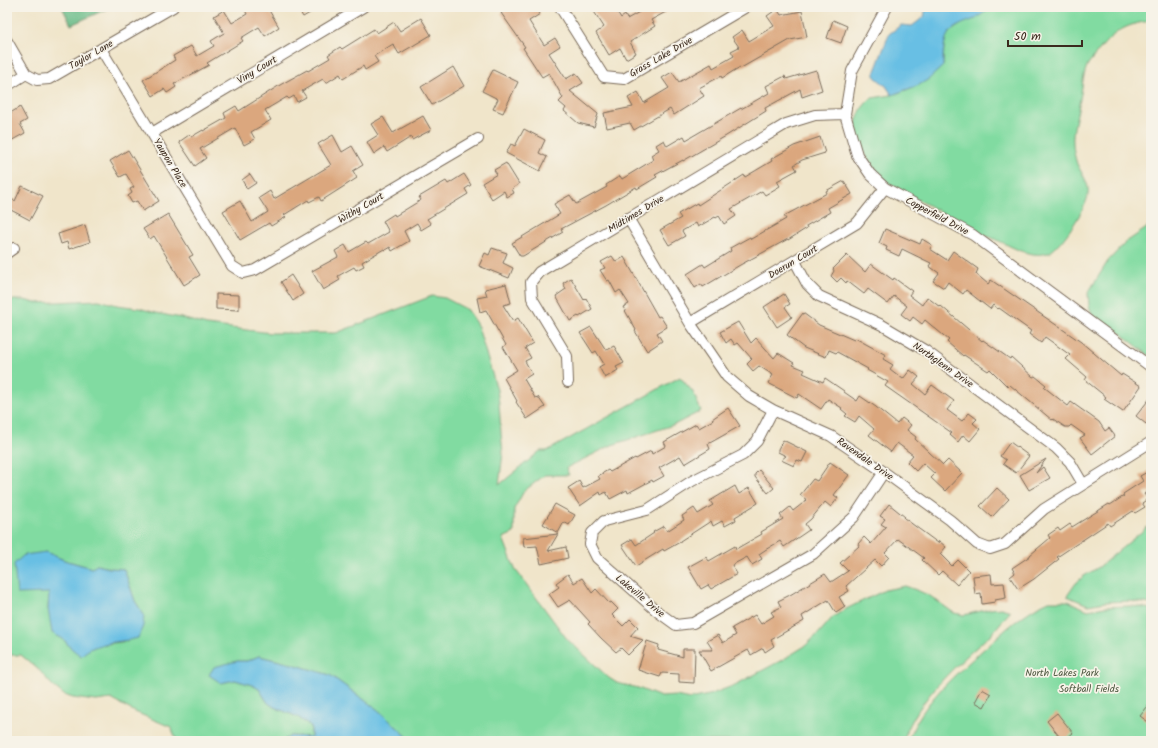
<svg xmlns="http://www.w3.org/2000/svg" width="1158" height="748" font-family="Kalam,sans-serif">
<style>
.green{fill:#81dba1;stroke:#5e8260;fill-rule:evenodd}
.forest{fill:#68bb87;stroke:#527252}
.water{fill:#67bfe4;stroke:#517481}
.building{fill:#dba77e}
.lines{fill:none;stroke-linecap:round;stroke-linejoin:round}
.street-casing{stroke:#7a6b5a;stroke-width:12}
.street{stroke:#fff;stroke-width:10}
.labels{text-anchor:middle;dominant-baseline:central;stroke-width:3.5;stroke-linejoin:round;paint-order:stroke}
.street-label{font-size:10px;fill:#3b2a1e;stroke:#f7f3e8}
.park-label{font-size:10px;fill:#4c563f;stroke:#f7f3e8}
</style>
<rect width="100%" height="100%" fill="#f7f3e8"/>
<filter id="ink" filterUnits="userSpaceOnUse"><feTurbulence type="fractalNoise" baseFrequency=".025" numOctaves="2"/><feDisplacementMap in="SourceGraphic" scale="8" xChannelSelector="R" yChannelSelector="G"/><feConvolveMatrix kernelMatrix="1 2 1 2 8 2 1 2 1" color-interpolation-filters="sRGB"/></filter>
<filter id="wash" filterUnits="userSpaceOnUse"><feTurbulence type="fractalNoise" baseFrequency=".012" numOctaves="4" result="noise"/><feDisplacementMap in="SourceGraphic" scale="16" xChannelSelector="R" yChannelSelector="G"/><feGaussianBlur stdDeviation="0.9" result="paint"/><feColorMatrix in="noise" values="0 0 0 0 0 0 0 0 0 0 0 0 0 0 0 0 0 1.4 0 .05"/><feComposite in="paint" operator="in"/></filter>
<g filter="url(#wash)">
<rect width="100%" height="100%" fill="#f0e5ca"/>
<path class="green" d="M990,7H1151V21C1124,24 1112,33 1096,54C1093,58 1089,62 1087,66C1082,78 1082,92 1079,104C1077,117 1072,130 1073,143C1073,149 1075,158 1077,164C1081,173 1090,183 1088,195C1087,207 1060,249 1048,253C1025,260 1003,239 982,235L888,183L877,174L859,144L855,131L857,119L862,108L868,101L872,98L892,95L911,88L943,66L944,46L947,34L964,22L976,18L981,15Z
M1151,225V357L1111,326L1093,317L1089,306L1088,293L1108,261L1126,242Z
M432,296L445,298L468,310L478,327L497,390L499,403L501,433L503,453L499,485L540,451H547L680,377L693,392L701,411L676,424L612,445L566,468L569,475H545L524,491L514,509V533L503,538L515,569L567,639L609,678L617,683L638,688L661,697L676,696L690,699L709,695L735,685L784,659L805,646L819,633L833,617L844,610L885,590L905,586L919,591L930,596L954,613L964,615L990,609L1001,608L1011,611C1004,618 998,627 991,634C957,665 919,696 903,741H412L378,710L330,675L292,664L259,656L247,661H237L221,683L235,680L252,685L259,689L268,703L274,707L298,717L311,727V737L290,736L283,741H177L171,727L135,712L111,699L96,701L73,698L64,695L52,685L39,670L21,655H7V300H24L36,303L99,300L117,305L139,308L156,313L181,318L207,325L271,333H336ZM46,552L64,560L92,568L97,565L109,568L124,569L135,601L144,615L128,641L98,645L87,650L72,649L63,639L48,609L49,593Z
M1151,524V604L1130,601L1105,602L1088,605L1067,596L1076,583L1084,576L1099,567Z
M1049,601H1068L1088,610L1105,607L1131,606L1151,609V741H908C922,702 955,675 985,648C1005,630 1024,612 1049,601Z"/>
<path class="forest" d="M62,7H111L71,25Z"/>
<path class="water" d="M926,7H990C985,11 981,16 975,19C967,22 951,27 947,36C943,45 943,56 943,66L929,79L919,85L892,95L886,86L875,77V71L889,34L901,25L912,26L924,17Z
M46,552L64,560L92,568L97,565L109,568L124,569L135,601L144,615L143,626L138,638C119,643 95,641 81,656L72,649L63,639L52,633L48,609L49,593L17,594L14,564L24,555Z
M259,656L292,664L330,675L378,710L412,741H283L290,736L311,737V727L298,717L274,707L268,703L259,689L252,685L235,680L221,683L209,675L214,667L237,661H247Z"/>
<g id="blocks">
<path class="building" d="M250,7H267L279,27L265,36L259,27L241,38L243,41L207,63L209,65L174,84L176,87L167,93L164,89L153,96L143,80L175,60L173,56L191,46L197,56L214,46L211,41L224,33L214,16L224,10L232,23L247,14L245,10Z
M297,7H320L303,17Z
M511,7H536L540,14L529,21L544,45L555,38L560,46L549,53L566,79L576,73L583,83L570,91L598,114L594,127L578,123L564,111L566,108L559,102L563,98L549,73L542,77L523,48L525,47L501,13Z
M591,7H614L621,18L625,15L627,19L648,7H675L651,20L655,26L630,42L636,53L626,59L620,48L609,55L596,33L604,27Z
M777,9L781,15L802,11L807,37L790,40L741,68L740,67L722,78L721,76L699,88L704,96L674,115L670,109L634,130L630,123L607,128L604,113L633,107L628,98L638,92L644,103L669,88L662,78L672,72L679,82L711,64L713,68L734,56L731,51L739,47L732,37L742,30L749,41L774,26L767,16Z
M421,18L431,35L399,54L393,44L374,56L378,62L365,70L363,66L343,79L340,74L326,83L323,79L302,91L306,97L297,102L294,96L289,99L287,97L265,110L271,120L251,132L255,139L244,145L235,128L200,149L206,158L195,166L179,142L189,135L191,137L203,130V131L226,118L224,113L236,106L239,111L280,85L307,70L308,71L330,58L328,55L340,47L342,49L374,29L377,33L394,22L400,31Z
M833,20L847,26L841,43L827,38Z
M453,67L464,86L432,105L421,87Z
M493,70L518,82L503,113L493,109L498,99L482,91Z
M816,70L822,90L802,97L800,89L765,108L766,111L726,136L683,161V160L655,175L657,177L637,189L636,187L606,205L561,229L563,232L523,256H520L512,243L560,214L554,204L570,195L576,204L607,187L606,185L620,176L622,179L653,160L651,155L659,150L656,145L664,140L667,146L684,136L686,140L741,108V109L769,93L766,86L785,76L786,79Z
M20,107L27,120L20,124L25,133L7,143V115Z
M423,116L431,130L412,140L411,137L387,152L384,147L374,154L367,142L378,135L371,124L383,117L393,133Z
M524,129L545,140L539,153L547,157L540,171L506,153L511,144L515,146Z
M333,135L342,152L352,146L363,165L353,171L357,178L321,201L319,197L309,202L308,200L284,215L286,217L271,226L269,223L240,240L223,211L240,201L252,222L268,212L259,198L270,191L274,199L331,165L318,144Z
M820,137L825,153L802,160L794,165L797,170L777,181L780,186L765,195L762,191L731,209L736,216L724,224L719,216L716,218L715,217L698,227L696,223L682,231L685,236L669,245L660,230L681,218L678,214L697,203L698,205L744,175L745,177L772,161L771,159L794,146Z
M128,150L159,201L143,211L137,201L132,203L128,196L132,193L130,189L134,187L126,174L120,177L110,161Z
M506,163L519,184L512,189L514,193L507,197L504,191L492,199L482,183L497,174L494,170Z
M250,174L256,183L247,189L242,180Z
M464,174L471,185L465,189L468,194L427,219L431,224L421,230L417,223L404,231L409,241L392,251L390,247L385,250L384,249L362,262L364,266L356,270L354,267L338,276L340,280L323,290L312,271L338,257L335,251L345,245L349,252L366,242L368,244L389,232L383,221L394,214L395,216L421,200L419,197L446,181L448,184Z
M844,181L852,194L828,208L830,212L806,226L807,228L788,240V239L740,265L703,287L701,284L695,288L687,274L703,264L705,267L731,251L730,248L750,237L751,239L786,219L784,216L827,193L826,191Z
M22,186L43,196L30,220L7,208V197L15,201Z
M168,214L193,255L189,257L200,275L184,285L154,236L150,239L143,229Z
M85,225L90,242L69,249L67,242L61,244L58,234Z
M885,229L920,244L922,239L932,245L930,249L947,260L953,251L978,269L976,274L988,284L991,280L1081,342L1121,376L1122,374L1141,386L1123,412L1104,399L1106,397L1085,380L1087,377L1066,359L1070,355L1045,337L1041,343L1029,334L1031,331L999,308L998,309L993,305L990,309L966,290L963,294L948,282L944,288L933,281L939,273L929,266L931,263L902,249L899,256L886,250L887,247L879,243Z
M492,248L507,253L503,263L513,268L509,278L479,266L485,253L489,255Z
M847,255L865,272L871,264L893,280L894,278L912,291L909,295L922,305L927,297L940,307L941,306L982,341L983,340L1010,359L1011,357L1033,377L1035,376L1046,385L1044,387L1068,406L1071,402L1099,422L1105,431L1109,428L1115,436L1092,454L1080,438L1085,435L1071,425L1069,427H1065L1053,419L1052,420L1010,385L1008,387L990,369L988,371L964,355L963,356L947,342L949,340L925,320L922,324L913,317L910,321L901,314L907,306L894,296L888,304L868,289L864,294L847,281L846,283L841,278L837,282L831,276L834,271L833,269Z
M612,256L616,262L624,257L658,317L660,316L667,327L657,333L662,341L647,351L635,331L636,330L623,307L629,304L620,290L616,293L609,280L607,281L600,270L605,268L601,262Z
M291,275L303,294L293,301L281,282Z
M571,278L584,300L586,298L592,309L579,317L578,316L570,321L556,296L566,289L563,283Z
M506,284L511,303L503,305L513,321L518,318L533,343L525,348L531,358L525,361L532,374L524,379L535,398L538,397L545,407L527,419L516,402L517,401L504,378L517,370L503,347L506,345L486,310L480,312L477,298L487,296L485,289Z
M216,294L239,295V310L216,309Z
M784,294L790,304L785,307L792,317L777,327L764,307Z
M803,313L819,325L854,340L855,338L886,355L883,359L893,365L890,369L903,379L910,370L919,377L913,384L925,394L932,385L954,401L947,410L962,421L969,413L977,419L973,423L980,429L970,441L963,435L958,442L950,435L952,433L885,386L888,382L867,370L868,369L837,352L836,353L829,350L826,357L804,348L787,335Z
M738,322L751,343L756,338L774,358L778,353L794,363L793,365L805,370L803,373L823,382L825,378L844,391V392L857,401L860,396L876,407L897,424L902,418L911,425L907,430L916,437L915,439L943,465L948,460L962,473L945,491L931,478L935,474L923,463L916,471L907,462L913,455L897,443L891,452L869,435L874,429L859,416L855,422L845,416L847,414L841,409L842,408L828,399L821,409L799,394L797,398L768,383L773,375L759,366L753,371L747,364L752,359L738,343L735,345L731,339L726,343L720,332Z
M591,327L606,350L614,346L624,363L616,367L618,370L605,378L599,367L604,364L596,351L593,353L580,333Z
M1151,397V417L1146,424L1136,416Z
M728,408L740,426L708,444L710,449L685,464L680,456L659,468L664,476L653,482L652,480L628,493L627,490L610,499L606,492L601,495L600,492L580,506L568,488L579,481L583,488L600,479L598,476L608,470L610,472L635,458L636,459L651,451L652,454L666,446L664,442L696,424L699,428L713,420L712,419Z
M783,440L807,452L802,462L797,460L794,466L781,460L786,456L778,452V449Z
M1010,442L1029,456L1016,473L1003,464L1006,460L1000,456Z
M1046,459L1036,473L1043,467L1050,478L1029,490L1020,475Z
M830,462L849,475L834,495L838,498L831,507L825,502L811,519L805,524L809,530L784,547L780,541L765,550L759,554L762,559L752,565L747,557L732,565L737,574L711,589L708,585L701,589L688,567L706,557L709,561L735,546L736,549L762,534L761,532L783,519L780,515L790,507L793,511L807,500L800,495L813,479L817,481Z
M759,470L774,488L768,493L755,477V474Z
M1151,470V494L1149,491L1144,494L1148,499L1142,503L1145,507L1135,513L1133,511L1110,526L1108,523L1057,557L1059,559L1034,579L1018,589L1010,577L1015,573L1012,568L1030,556V555L1050,538L1048,535L1058,528L1060,531L1070,524L1072,527L1109,504L1110,505L1124,496L1123,494L1143,481L1140,476Z
M735,486L739,494L749,488L758,503L735,517L736,520L725,526L722,521L713,526L711,521L680,541V542L664,551L663,549L636,566L622,545L632,539L636,545L654,533L653,532L664,526L667,531L684,520L682,516L694,508L698,514L713,505L710,501Z
M997,488L1009,499L992,517L980,506Z
M555,504L575,515L569,525L564,522L558,533L543,524Z
M889,504L905,517L904,518L938,543L939,541L946,547L940,554L952,566L958,560L969,571L957,585L942,571L938,575L922,560L924,558L898,539L885,553L889,557L881,566L875,560L846,586L849,591L839,597L845,607L836,613L828,600L802,616L804,621L771,640L774,646L765,652L763,648L751,655L748,650L711,671L699,650H713L707,641L718,635L723,643L736,635L732,628L755,615L761,624L774,616L771,612L781,607L778,601L790,595L825,574L831,582L848,571L840,563L859,546L858,544L864,537L871,544L886,527L881,524L885,519L880,516Z
M558,534L548,551L566,547L568,558L541,564L537,546L524,547L523,538Z
M568,574L574,583L582,578L592,593L596,589L609,603L611,602L618,609L612,615L623,626L630,619L638,627L630,636L643,640L628,655L621,648L616,652L601,638L588,624L590,622L570,600L558,607L549,594L559,587L556,583Z
M991,574L992,584L1004,583L1006,598L995,600V602L982,604L981,593L975,594L973,576Z
M647,641L659,645L658,650L683,657V649H695L694,683L679,682V674L662,673L660,677L638,670Z
M982,689L991,694L984,707L975,702Z
M1151,702V724L1140,716Z
M1057,713L1073,733L1063,741L1047,721Z"/>
</g>
</g>
<g filter="url(#ink)">
<use href="#blocks" fill-opacity="0" stroke="#7a6b5a" stroke-width="1"/>
<g class="lines">
<g class="street-casing">
<path id="street" d="M560,7L604,77L624,79L746,7
M887,7L852,71L845,114L857,155L870,174L885,188L973,235L1151,367
M7,41L26,74
M101,49L232,266L243,273L255,270L478,139
M7,86L26,74L37,80L49,79L173,7
M152,133L363,7
M628,218L690,323L727,377L749,396L773,410L831,436L884,472L950,520L977,544L990,549L1005,544L1044,509L1151,442
M7,253L14,248
M795,261L807,284L819,296L882,325L926,351L1056,448L1070,462L1083,484
M690,323L857,223L885,188
M568,382L567,356L532,298L531,282L539,272L786,124L815,115L845,114
M773,410L757,441L743,455L692,481L647,510L604,521L592,533L590,544L597,558L658,612L676,625L693,623L813,554L854,517L884,472"/>
</g>
<use href="#street" class="street"/>
</g>
</g>
<g class="labels">
<g class="street-label">
<text transform="translate(91 55) rotate(-30)">Taylor Lane</text>
<text transform="translate(661 57) rotate(-30)">Grass Lake Drive</text>
<text transform="translate(257 70) rotate(-31)">Viny Court</text>
<text transform="translate(170 163) rotate(59)">Yaupon Place</text>
<text transform="translate(361 208) rotate(-30)">Withy Court</text>
<text transform="translate(636 214) rotate(-31)">Midtimes Drive</text>
<text transform="translate(937 216) rotate(28)">Copperfield Drive</text>
<text transform="translate(793 262) rotate(-31)">Doerun Court</text>
<text transform="translate(943 365) rotate(35)">Northglenn Drive</text>
<text transform="translate(865 459) rotate(35)">Ravendale Drive</text>
<text transform="translate(640 596) rotate(40)">Lakeville Drive</text>
</g>
<g class="park-label">
<text x="1062" y="673">North Lakes Park</text>
<text x="1089" y="689">Softball Fields</text>
</g>
</g>
<rect width="1158" height="748" fill="none" stroke="#f7f3e8" stroke-width="24"/>
<path d="M1008 40v6h74v-6" fill="none" stroke="#3b2a1e" stroke-width="2"/>
<text x="1014" y="40" font-size="12" fill="#3b2a1e" stroke="#f7f3e8" stroke-width="3" paint-order="stroke">50 m</text>
</svg>
